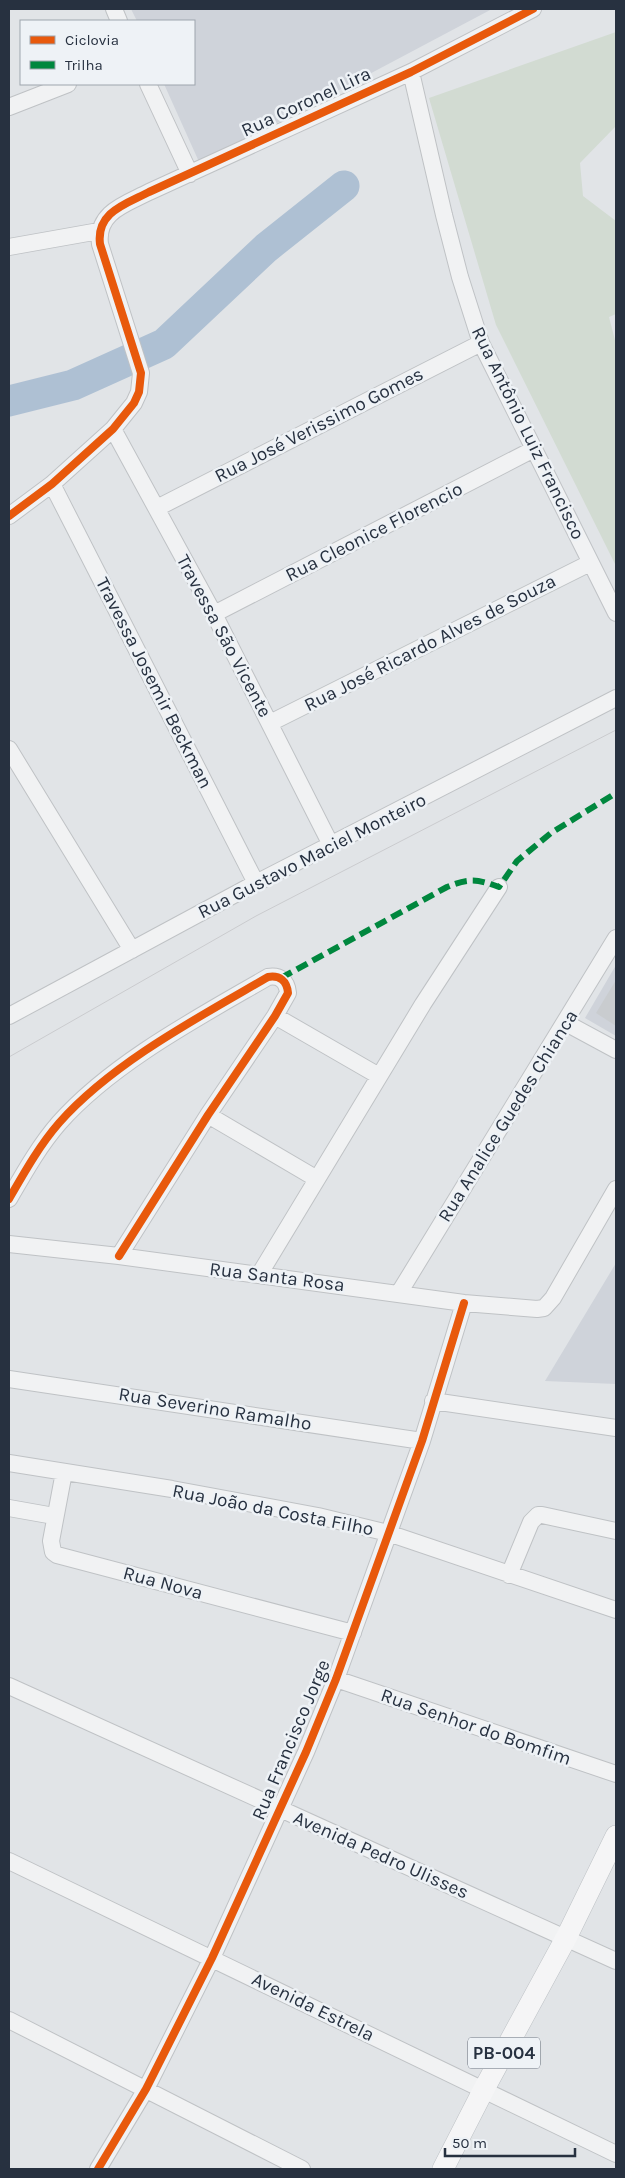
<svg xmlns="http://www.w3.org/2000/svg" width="625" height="2178" font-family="Karla,sans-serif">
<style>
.built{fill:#cfd3da}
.green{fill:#d2dbd2}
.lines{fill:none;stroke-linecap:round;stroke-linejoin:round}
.river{stroke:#aec0d3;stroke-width:31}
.building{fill:#c9cccf}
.minor-casing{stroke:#bfc2c5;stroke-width:18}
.major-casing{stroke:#bdc1c5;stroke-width:22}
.minor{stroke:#f1f2f3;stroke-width:16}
.major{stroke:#f5f5f6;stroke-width:21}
.tram{stroke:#cacbce;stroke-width:1}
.quiet{stroke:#00873e;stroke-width:6;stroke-dasharray:12 6;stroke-linecap:butt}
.cycleway-casing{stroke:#eef2f6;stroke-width:11}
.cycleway{stroke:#e8590c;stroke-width:8}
.labels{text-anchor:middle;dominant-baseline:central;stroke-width:5;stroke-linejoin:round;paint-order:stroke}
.shield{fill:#eef2f6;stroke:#636b77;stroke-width:1}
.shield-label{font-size:18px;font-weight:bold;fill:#273140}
.street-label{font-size:19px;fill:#273140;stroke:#eef2f6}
</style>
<rect width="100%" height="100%" fill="#e1e4e7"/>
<path class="built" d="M131,9H492L200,164L164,84H194V21H137Z
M616,965V1036L585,1018Z
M616,1263V1384L545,1381Z"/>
<path class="green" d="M616,32V126L580,163L583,196L616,221V314L609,317L616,344V566L496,325L429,98Z"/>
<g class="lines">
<path class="river" d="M9,401L73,385L164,344L266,248L344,186"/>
</g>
<path class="building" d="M616,980V1026L596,1013Z"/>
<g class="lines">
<g class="minor-casing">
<path id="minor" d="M114,9L119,21
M411,72L444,215L460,277L481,343L616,613
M148,84L190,174
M9,107L68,84
M9,247L99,231
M113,429L214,614L331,845
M52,484L256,883
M157,508L481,343
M9,516L52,484L113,429L134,403L139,392L141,373L100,244C96,212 126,204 149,192L411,72L533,9
M214,614L534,449
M270,723L590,563
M9,749L132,950
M9,1016L256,883L616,698
M275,1016L379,1076
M566,1023L616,1050
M208,1115L317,1179
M9,1199C24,1173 39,1146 59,1123C112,1063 199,1017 268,977C280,975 287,981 288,993L275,1016L208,1115L119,1256
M9,1244L119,1256L464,1303L537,1309L544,1308L553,1298L616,1189
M259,1275L423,1004L499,887
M399,1293L616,938
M9,1379L422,1441
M433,1401L616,1428
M9,1463L172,1489L318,1516L388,1533L616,1610
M64,1472L51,1541L53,1552L57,1555L353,1633
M9,1508L54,1516
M509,1575L531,1522L538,1515H542L616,1531
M336,1679L616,1774
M9,1686L616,1961
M9,1861L616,2154
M9,2020L302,2169
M98,2169L146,2089L212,1958L306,1752L336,1679L422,1441L464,1303"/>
</g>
<g class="major-casing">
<path id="major" d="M443,2169L484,2089L566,1938L616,1836"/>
</g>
<use href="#minor" class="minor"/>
<use href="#major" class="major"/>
<path class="tram" d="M9,1057L256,916L616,730"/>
<path class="quiet" d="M281,978L447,887C469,878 477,879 499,887L517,861L551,833L616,793"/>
<g class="cycleway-casing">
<path id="cycleway" d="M9,516L52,484L113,429L134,403L139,392L141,373L100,244C96,212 126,204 149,192L411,72L533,9
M9,1199C24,1173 39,1146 59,1123C112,1063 199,1017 268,977C280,975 287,981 288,993L275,1016L208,1115L119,1256
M98,2169L146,2089L212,1958L306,1752L336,1679L422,1441L464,1303"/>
</g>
<use href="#cycleway" class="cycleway"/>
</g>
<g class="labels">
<rect class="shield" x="468" y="2037.5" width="72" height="31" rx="4"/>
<g class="shield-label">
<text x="504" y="2053">PB-004</text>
</g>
<g class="street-label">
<text transform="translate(306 102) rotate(-25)">Rua Coronel Lira</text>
<text transform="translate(319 425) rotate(-27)">Rua José Verissimo Gomes</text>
<text transform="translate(528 433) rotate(64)">Rua Antônio Luiz Francisco</text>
<text transform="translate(374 532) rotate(-27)">Rua Cleonice Florencio</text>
<text transform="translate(224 636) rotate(62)">Travessa São Vicente</text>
<text transform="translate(430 643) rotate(-27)">Rua José Ricardo Alves de Souza</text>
<text transform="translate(154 683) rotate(63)">Travessa Josemir Beckman</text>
<text transform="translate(312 856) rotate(-27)">Rua Gustavo Maciel Monteiro</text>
<text transform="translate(508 1116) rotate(-58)">Rua Analice Guedes Chianca</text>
<text transform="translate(277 1277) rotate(7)">Rua Santa Rosa</text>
<text transform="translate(215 1409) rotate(9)">Rua Severino Ramalho</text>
<text transform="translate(273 1510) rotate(11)">Rua João da Costa Filho</text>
<text transform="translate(163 1583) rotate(15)">Rua Nova</text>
<text transform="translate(476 1727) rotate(19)">Rua Senhor do Bomfim</text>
<text transform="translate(291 1740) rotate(-67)">Rua Francisco Jorge</text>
<text transform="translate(381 1855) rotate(24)">Avenida Pedro Ulisses</text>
<text transform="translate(313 2007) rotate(26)">Avenida Estrela</text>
</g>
</g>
<rect width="625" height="2178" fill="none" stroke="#273140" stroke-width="20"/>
<rect x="20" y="20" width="175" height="65" fill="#eef2f6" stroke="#9ea5ad"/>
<rect x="30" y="36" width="25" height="8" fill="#e8590c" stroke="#9ea5ad"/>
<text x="65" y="45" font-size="15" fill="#273140">Ciclovia</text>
<rect x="30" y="61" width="25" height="8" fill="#00873e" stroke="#9ea5ad"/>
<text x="65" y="70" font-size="15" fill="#273140">Trilha</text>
<path d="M445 2148v8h130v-8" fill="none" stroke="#273140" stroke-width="2.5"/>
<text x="452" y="2148" font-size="15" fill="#273140" stroke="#eef2f6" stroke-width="4" paint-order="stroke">50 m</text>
</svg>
